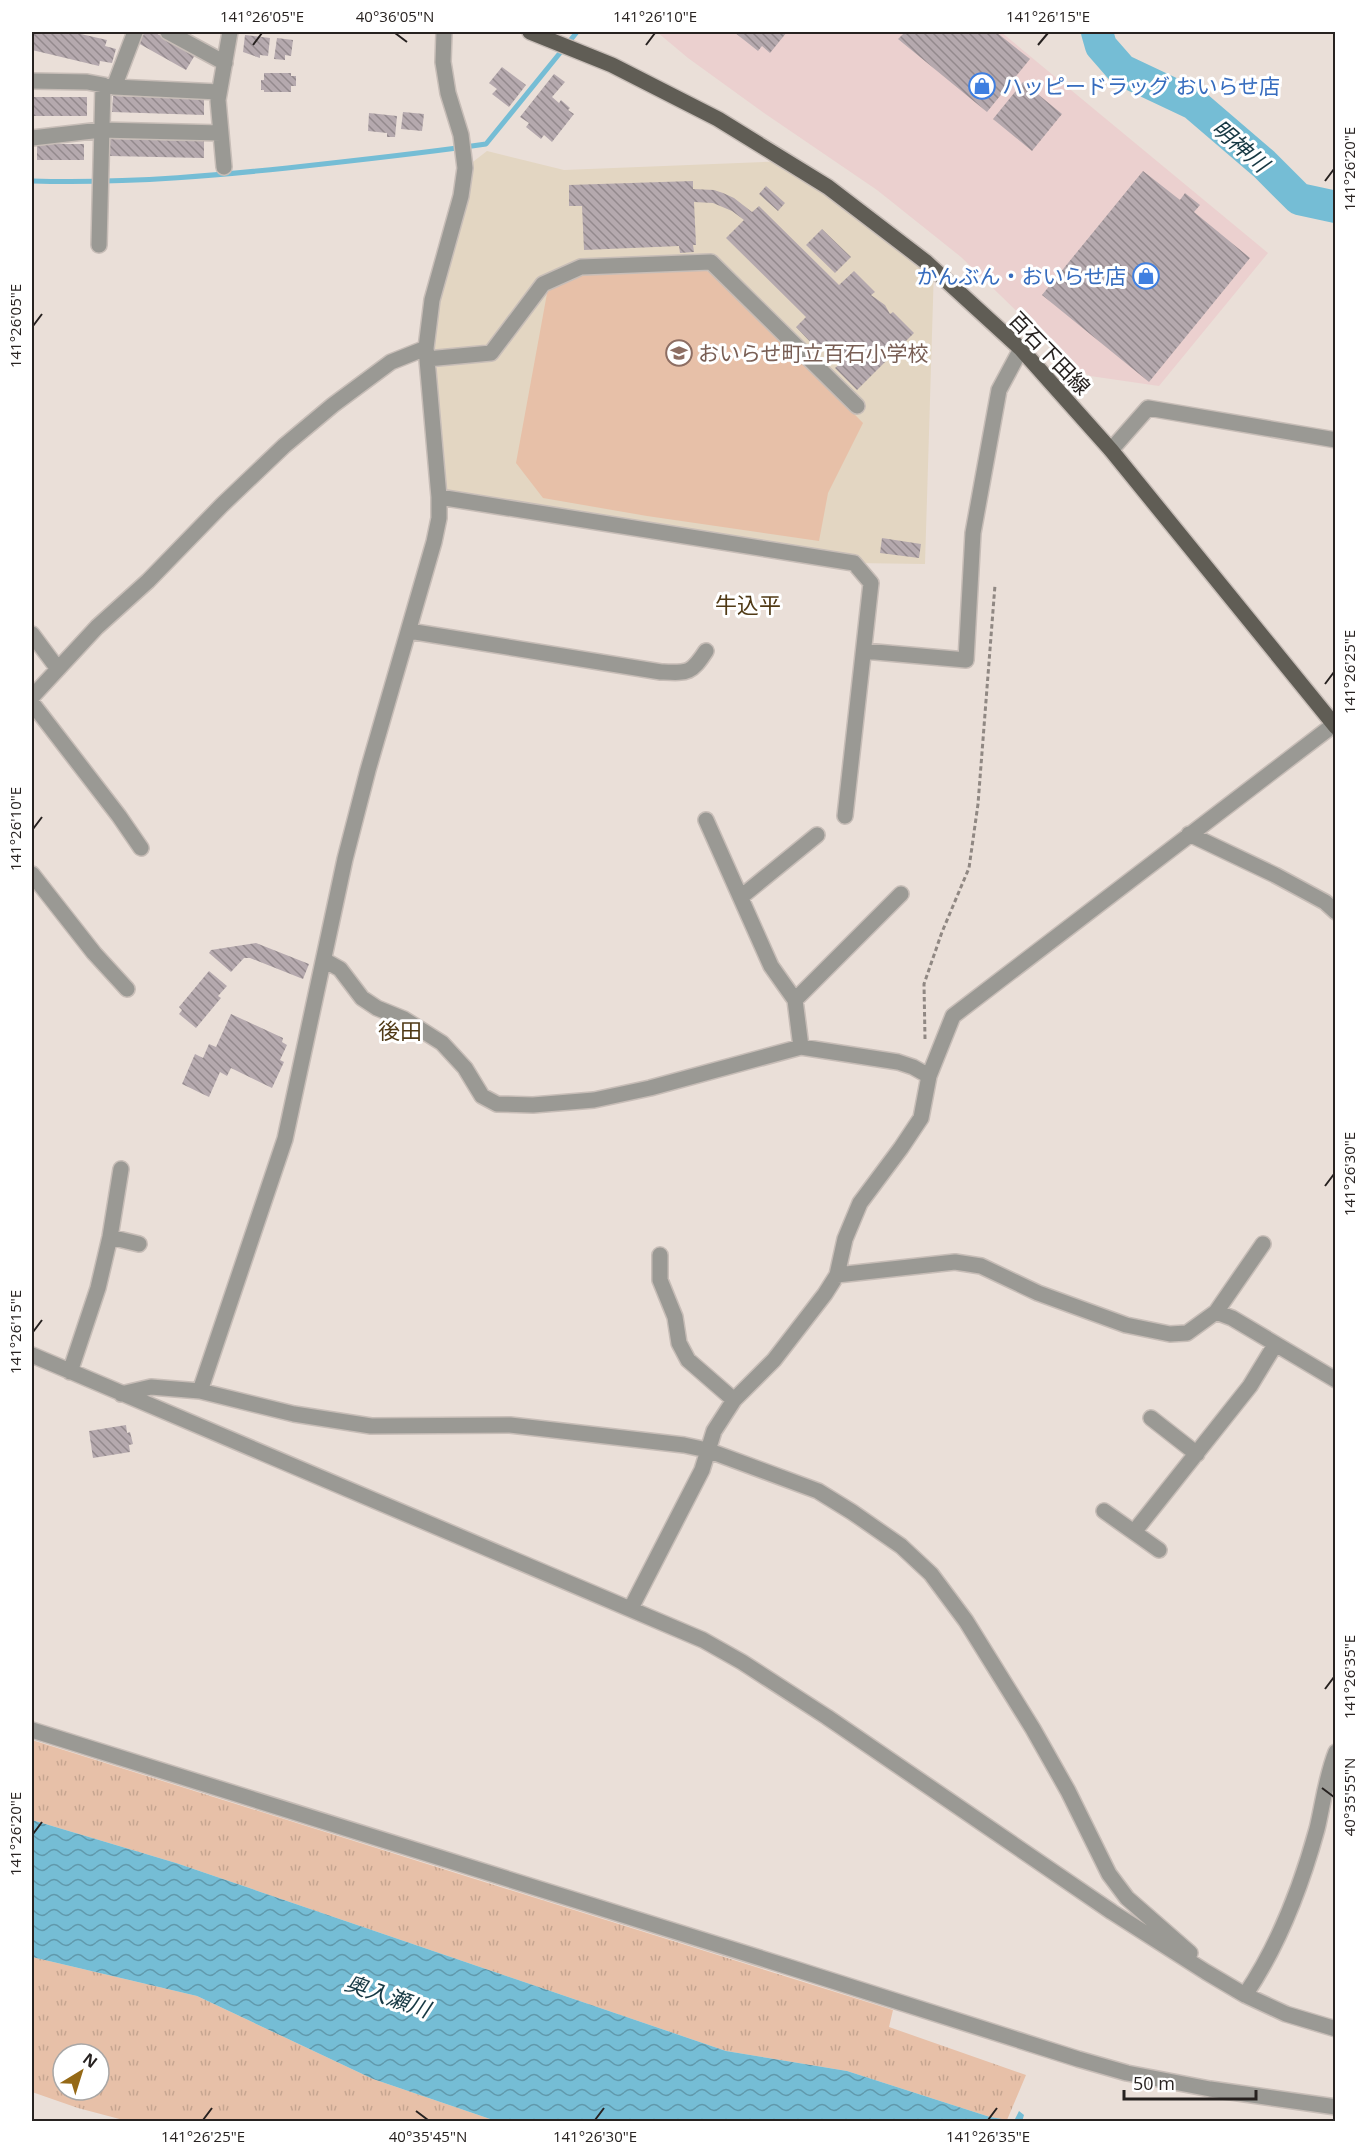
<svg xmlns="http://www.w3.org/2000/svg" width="1367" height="2153" font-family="'Open Sans','Noto Sans JP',sans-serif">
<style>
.commercial{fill:#ebd0cf}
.education{fill:#e3d6c2}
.grass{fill:url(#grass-tufts);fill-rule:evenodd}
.pitch{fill:#e7c0a8}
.water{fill:url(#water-waves)}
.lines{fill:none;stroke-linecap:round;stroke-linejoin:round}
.stream{stroke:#75bdd5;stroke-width:5}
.river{stroke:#75bdd5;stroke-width:32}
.building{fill:url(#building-back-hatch)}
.minor-casing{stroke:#c7bdb7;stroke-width:18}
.major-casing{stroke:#c7bdb7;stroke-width:18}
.path{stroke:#908883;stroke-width:3;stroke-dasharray:4.5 3;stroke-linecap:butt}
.minor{stroke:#9a9994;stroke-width:15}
.major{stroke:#605d55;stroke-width:15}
.ticks{fill:none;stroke:#272220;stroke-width:2}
.labels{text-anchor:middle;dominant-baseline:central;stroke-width:6;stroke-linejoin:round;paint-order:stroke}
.shop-label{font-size:21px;fill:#366cbe;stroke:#fff;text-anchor:start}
.education-label{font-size:21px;fill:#785e54;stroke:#fff;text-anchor:start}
.street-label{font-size:21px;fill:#272220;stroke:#fff}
.water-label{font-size:22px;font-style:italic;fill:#163843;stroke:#fff}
.neighbourhood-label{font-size:22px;fill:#503a16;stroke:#fff}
.neatline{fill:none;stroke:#272220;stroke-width:2}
.ticks-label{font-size:15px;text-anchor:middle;fill:#272220}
</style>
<defs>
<pattern id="grass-tufts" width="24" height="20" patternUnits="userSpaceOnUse" patternTransform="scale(1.5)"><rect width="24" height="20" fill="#e7c0a8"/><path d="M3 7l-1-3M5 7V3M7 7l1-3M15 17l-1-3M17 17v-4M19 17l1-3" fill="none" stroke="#c6a590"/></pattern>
<pattern id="water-waves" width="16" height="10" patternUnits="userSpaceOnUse" patternTransform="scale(1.5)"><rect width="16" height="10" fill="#75bdd5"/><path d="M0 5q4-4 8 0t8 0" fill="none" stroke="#6099ac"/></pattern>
<pattern id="building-back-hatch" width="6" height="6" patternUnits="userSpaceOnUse" patternTransform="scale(1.5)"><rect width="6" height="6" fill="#b5a9ae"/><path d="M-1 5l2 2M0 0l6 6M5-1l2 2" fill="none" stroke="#93898d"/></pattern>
</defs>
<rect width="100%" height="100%" fill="#eadfd8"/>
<path class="commercial" d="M657,32H1001L1268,253L1159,386L1090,376L1075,368L961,257L877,190L764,113L688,58Z"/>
<path class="education" d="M487,151L564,170L786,161L934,268L925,564L854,563L439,497L426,348L465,168Z"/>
<path class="grass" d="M32,1740L893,2010L889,2027L1026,2075L1007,2120L990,2117L847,2071L726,2051L176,1863L32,1820Z
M32,1957L197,1996L373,2079L496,2121H127L78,2108L32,2092ZM63,2054H99V2090H63Z"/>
<path class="pitch" d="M696,268L717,274L863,423L828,493L819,541L647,516L543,498L516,463L548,288L580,275Z"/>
<path class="water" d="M32,1820L176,1863L726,2051L847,2071L990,2117L1014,2121L1019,2111L1024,2115L1022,2122L496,2121L373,2079L197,1996L32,1957Z"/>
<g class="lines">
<path class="stream" d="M32,181C129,184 226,175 323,164C377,158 431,152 486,144L577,32"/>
<path class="river" d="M1097,32L1101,46L1122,70L1194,104L1264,164L1299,199L1336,207"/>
</g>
<path class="building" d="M32,32H72L107,40L105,46L116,49L112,63L100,61L99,66L32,50Z
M145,32H154L195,55L186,70L138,43Z
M734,32H787L770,53L762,46L758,51Z
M905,32H996L1030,59L987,112L898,39Z
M245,35L270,38L268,56L260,55V58L243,52Z
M277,38L293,40L291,56L285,55V60L274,59Z
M502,67L526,85L509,107L492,94L497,89L489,83Z
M264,73H291V76H296V86H291V92H264V90H261V80H264Z
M554,74L565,82L552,97L559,103L561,100L570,108L568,110L574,114L552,142L544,135L541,139L526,127L529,123L520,117Z
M1023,82L1062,114L1032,151L993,119Z
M113,96L204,99V115L112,112Z
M32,97H87V116H32Z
M403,112L424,114L422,131L401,129Z
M369,113L397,116L395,137H387V133L368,131Z
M110,139L204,141V158L110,156Z
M37,144H84V160H37Z
M1143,171L1180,200L1185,193L1200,205L1194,212L1250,258L1149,382L1042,295Z
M693,181V189L714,190L723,193L734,198L752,212L759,206L839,285L854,271L875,292L871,295L885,305L890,314L893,312L914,333L857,390L835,368L843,361L824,342L817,349L796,327L806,317L726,238L744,220L732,211L713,203L694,202L696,245H693L694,252L680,253L679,246L584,250L582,206H569V185Z
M766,186L785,203L778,211L759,194Z
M822,229L851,257L835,273L806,245Z
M882,538L921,544L919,558L880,553Z
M256,943L309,964L303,979L250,958H244L231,972L209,953L211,950Z
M209,971L227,986L218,996L221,998L196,1028L179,1014L182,1010L179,1007Z
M231,1014L283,1038L282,1042L287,1045L280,1060L284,1062L272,1088L231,1068L227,1076L220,1072L209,1097L182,1084L195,1054L203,1058L209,1044L216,1047Z
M126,1425L127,1433L130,1432L133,1444L129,1445L130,1452L93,1458L89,1431Z"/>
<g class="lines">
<g class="minor-casing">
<path id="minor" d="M168,32L225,63
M32,81L87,82L114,87L219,92
M114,87L135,32
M32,138L101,130L221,133
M224,167L218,100L230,32
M99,245L103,85
M427,359L491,353L543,284L581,267L711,262L857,406
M1111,450L1148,408L1336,440
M439,497L854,563L871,583L845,816
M409,631L661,672C688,673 691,674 706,651
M32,634L58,669
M864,651L966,660L973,533L999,390L1021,349
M32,697L97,627L148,581L222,505L284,446L333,405L391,362L426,348
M32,703L119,816L141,848
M706,820L771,966L795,1000L801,1047
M1189,834L1275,875L1325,902L1336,912
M32,874L94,953L127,989
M741,897L817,835
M324,960L340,969L362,998L377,1008L404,1019L442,1043L465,1068L482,1096L497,1104L533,1105L594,1100L650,1088L801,1047L898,1062L913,1067L929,1076
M795,1000L901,894
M110,1237L139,1244
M660,1255V1280L675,1317L679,1343L688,1360L734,1400
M837,1275L955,1262L981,1266L1038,1293L1126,1325L1170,1334L1187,1333L1216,1312L1232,1318L1336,1380
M1216,1312L1263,1244
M32,1355L703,1640L742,1662L827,1717L1112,1912L1206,1972L1245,1995L1286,2014L1336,2029
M70,1372L98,1288L110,1237L121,1169
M200,1391L285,1139L345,859L368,770L434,542L439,518V497L426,348L432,300L461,196L465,168L461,135L448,93L443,62L444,32
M121,1394L151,1387L200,1391L294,1414L371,1426L510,1425L684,1445L707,1450L818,1491L852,1512L901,1546L931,1574L966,1621L1033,1729L1068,1791L1109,1874L1127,1898L1190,1953
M1151,1418L1197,1454
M1104,1511L1159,1550
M1134,1532L1250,1386L1275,1345
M631,1608L702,1470L714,1431L734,1400L774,1360L825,1294L837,1275L845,1239L860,1203L901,1148L921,1118L929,1076L953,1016L1336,723
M32,1730L792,1968L1078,2059L1127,2073L1210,2089L1336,2107
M1245,1995C1279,1945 1301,1887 1317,1829C1323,1804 1326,1777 1336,1752"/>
</g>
<g class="major-casing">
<path id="major" d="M530,32L612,65L718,119L828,187L926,262L1021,349L1111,450L1336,727"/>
</g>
<path class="path" d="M925,1039L924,984L942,932L969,868L978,804L995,585"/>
<use href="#minor" class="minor"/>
<use href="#major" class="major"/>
</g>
<path class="ticks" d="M395,33L407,42M253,45L262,33M646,45L655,33M1038,45L1048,33M1325,181L1334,169M33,326L42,314M1325,684L1334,672M33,829L42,817M1325,1186L1334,1174M33,1332L42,1320M1325,1689L1334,1677M1322,1788L1334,1797M33,1834L42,1822M416,2111L428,2120M203,2120L212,2108M595,2120L604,2108M988,2120L997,2108"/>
<defs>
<g id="shop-ring" transform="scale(1.35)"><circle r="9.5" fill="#fff" stroke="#3f7fe0" stroke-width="1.5"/><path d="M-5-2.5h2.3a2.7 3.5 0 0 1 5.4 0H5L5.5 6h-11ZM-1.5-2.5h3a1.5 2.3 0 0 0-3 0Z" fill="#3f7fe0"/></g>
<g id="school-ring" transform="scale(1.35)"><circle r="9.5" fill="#fff" stroke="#8d6e63" stroke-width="1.5"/><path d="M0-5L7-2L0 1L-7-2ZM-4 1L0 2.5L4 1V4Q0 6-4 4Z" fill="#8d6e63"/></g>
</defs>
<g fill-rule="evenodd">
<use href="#shop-ring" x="982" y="86"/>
<use href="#shop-ring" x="1146" y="276"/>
<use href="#school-ring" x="679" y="353"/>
</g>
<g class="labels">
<g class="shop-label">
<text x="1002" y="86">ハッピードラッグ おいらせ店</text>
<text x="1126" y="276" text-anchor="end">かんぶん・おいらせ店</text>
</g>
<g class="education-label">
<text x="698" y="353">おいらせ町立百石小学校</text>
</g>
<g class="street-label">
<text transform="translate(1050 353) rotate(46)">百石下田線</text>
</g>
<g class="water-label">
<text transform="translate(1241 145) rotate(41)">明神川</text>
<text transform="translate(388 1995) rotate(19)">奥入瀬川</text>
</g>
<g class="neighbourhood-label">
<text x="748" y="604">牛込平</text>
<text x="400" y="1030">後田</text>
</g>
</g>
<rect width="1367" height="2153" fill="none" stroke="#ffffff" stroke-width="66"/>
<g transform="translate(81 2072) rotate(38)"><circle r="28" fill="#ffffff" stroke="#a9a7a6" stroke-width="1.5"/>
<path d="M0-4.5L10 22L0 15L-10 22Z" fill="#956916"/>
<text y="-9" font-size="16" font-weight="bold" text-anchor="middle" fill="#272220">N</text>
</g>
<path d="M1124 2090v9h132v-9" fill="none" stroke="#272220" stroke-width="3"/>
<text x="1133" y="2090" font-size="18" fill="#272220" stroke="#ffffff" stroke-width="4.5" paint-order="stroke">50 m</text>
<rect x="33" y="33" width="1301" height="2087" class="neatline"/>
<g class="ticks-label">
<text x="262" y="22">141°26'05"E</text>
<text x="395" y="22">40°36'05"N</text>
<text x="655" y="22">141°26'10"E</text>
<text x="1048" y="22">141°26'15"E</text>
<text transform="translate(1350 169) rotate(-90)" y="5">141°26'20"E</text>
<text transform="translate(16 326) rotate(-90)" y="5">141°26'05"E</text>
<text transform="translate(1350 672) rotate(-90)" y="5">141°26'25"E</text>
<text transform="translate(16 829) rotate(-90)" y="5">141°26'10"E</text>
<text transform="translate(1350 1174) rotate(-90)" y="5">141°26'30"E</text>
<text transform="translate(16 1332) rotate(-90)" y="5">141°26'15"E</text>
<text transform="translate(1350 1677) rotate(-90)" y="5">141°26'35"E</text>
<text transform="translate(1350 1797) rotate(-90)" y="5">40°35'55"N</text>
<text transform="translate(16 1834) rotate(-90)" y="5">141°26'20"E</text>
<text x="203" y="2142">141°26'25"E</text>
<text x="428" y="2142">40°35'45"N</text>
<text x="595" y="2142">141°26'30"E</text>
<text x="988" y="2142">141°26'35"E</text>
</g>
</svg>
